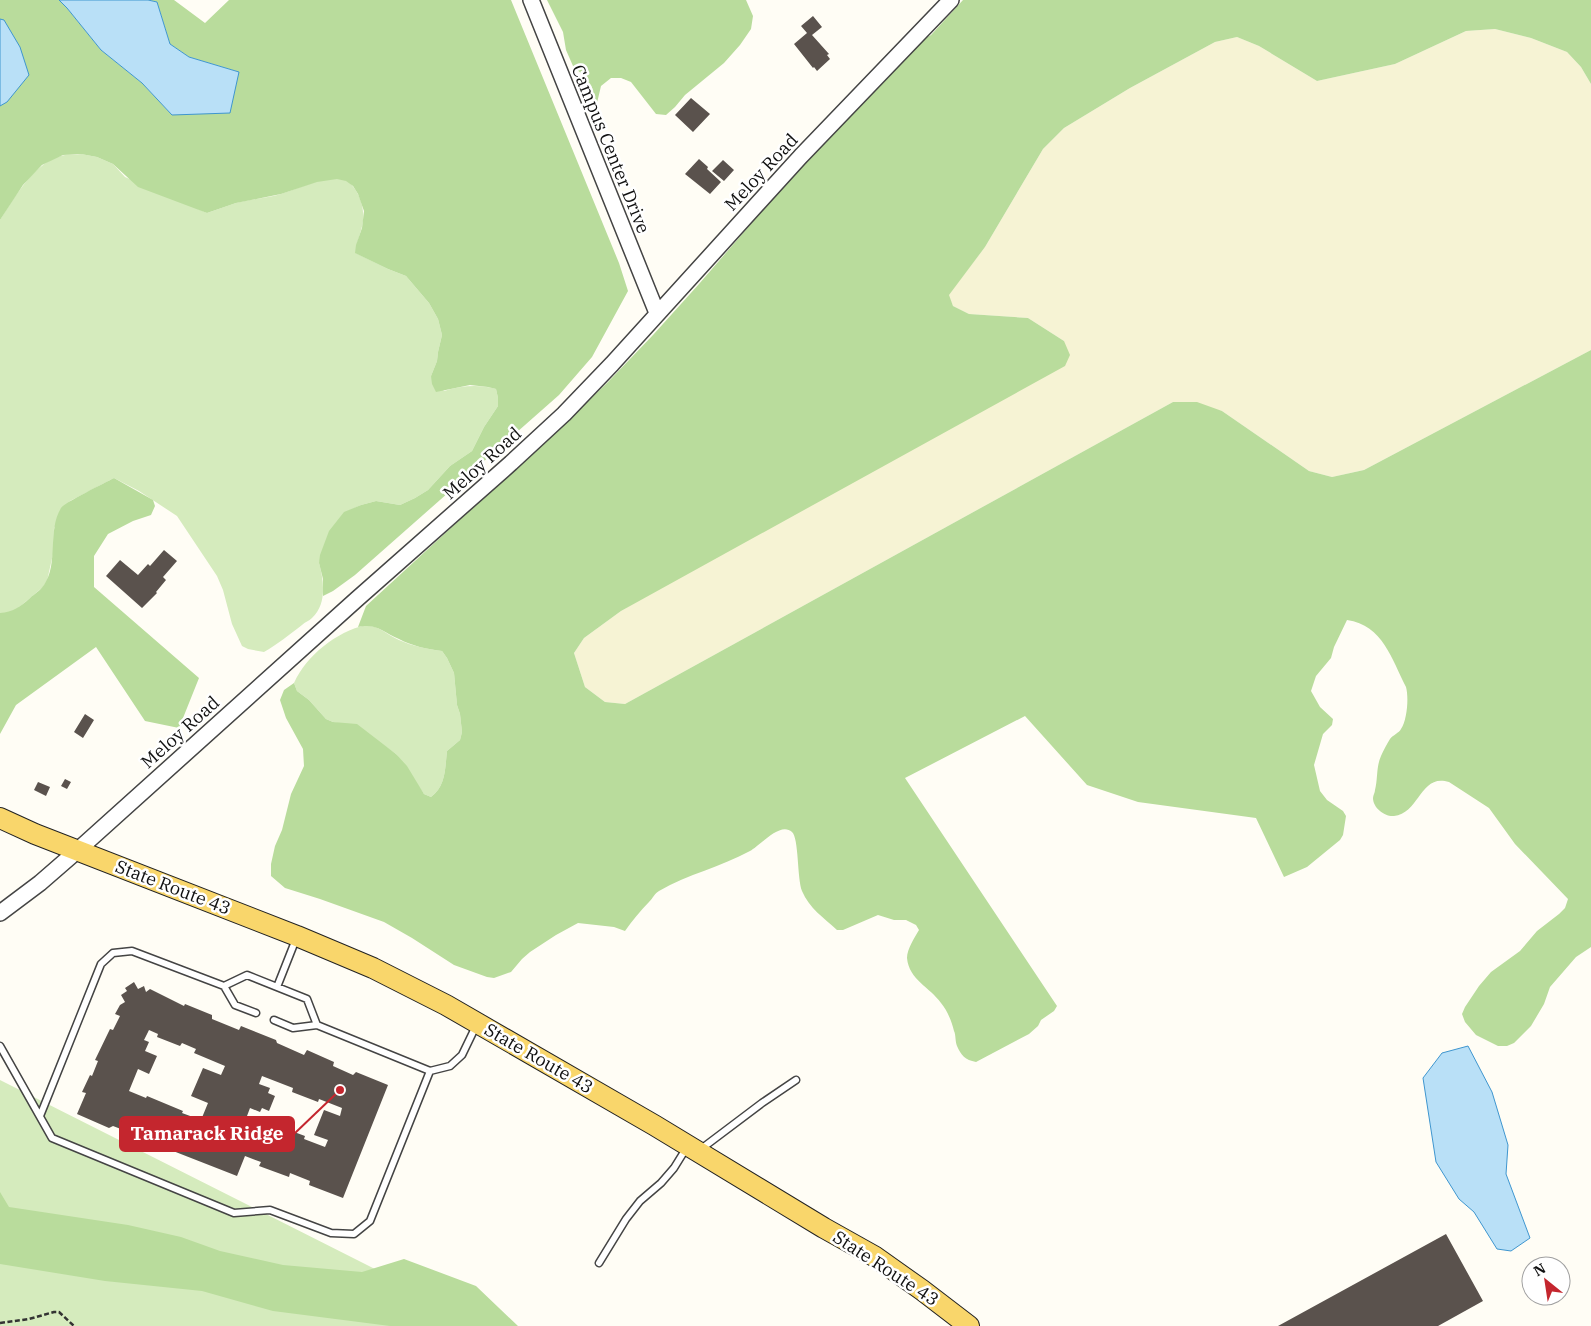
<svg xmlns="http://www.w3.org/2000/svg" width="1591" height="1326" font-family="'IBM Plex Serif',serif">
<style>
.farmland{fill:#f6f3d4}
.green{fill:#d5ebbd}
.forest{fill:#b9dc9c}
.water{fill:#b9e0f7;stroke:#3f96cf}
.building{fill:#5a524d;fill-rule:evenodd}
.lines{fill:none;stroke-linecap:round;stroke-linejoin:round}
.service-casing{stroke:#444;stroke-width:9}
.tertiary-casing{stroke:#444;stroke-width:18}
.primary-casing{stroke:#222;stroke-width:22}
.path{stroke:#333;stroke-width:2.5;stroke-dasharray:5 2.5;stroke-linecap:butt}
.service{stroke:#fff;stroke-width:6}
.tertiary{stroke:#fff;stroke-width:15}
.primary{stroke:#f9d66b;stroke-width:20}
.labels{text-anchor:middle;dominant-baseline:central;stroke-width:5;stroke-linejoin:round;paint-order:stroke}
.street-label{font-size:18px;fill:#111;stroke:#fff}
.leader{fill:none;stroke:#c4262e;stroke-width:2}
.callout-dot{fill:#c4262e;stroke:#fff;stroke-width:2}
.callout{fill:#c4262e;stroke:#c4262e;stroke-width:2}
.callout-label{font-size:19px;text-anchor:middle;font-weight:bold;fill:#fff}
</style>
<rect width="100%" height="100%" fill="#fffdf5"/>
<path class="farmland" d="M1495,29L1531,38L1567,52L1581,67L1591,84V350L1364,470L1332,477L1309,471L1222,411L1173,402L625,704L605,702L585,687L574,653L584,638L621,611L1064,341L1028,318L969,314L953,306L948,295L985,247L1043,149L1064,128L1130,88L1215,42L1237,37L1259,46L1317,81L1395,64L1466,31Z"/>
<path class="green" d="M81,154L97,157L113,164L125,177L207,213C217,210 226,206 236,203C251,199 267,198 281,194C298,189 327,174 345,180C355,184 363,202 363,212C365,227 356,239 356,253L388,269L406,276L429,303L438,319L442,335L438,352L437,361L431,376L444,391C462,386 477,384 496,389L498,398V406L484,427L472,451L450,466L428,490L415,498L400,505L376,501L361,505L344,513L319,563C324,581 327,604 312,618C309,621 305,622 302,625C289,635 278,644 264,652L248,649L242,646L232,624L223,590L217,576L177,516L139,491L114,478L70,501L54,528L53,554L47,581L43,587L17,609L9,613H0V220C15,197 35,160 65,155C70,154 76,155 81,154Z
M366,625C381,627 386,634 399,640C412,646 427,649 442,651L447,658L454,673L457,705L460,714L462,732L460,740L447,751C445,768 446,786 431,797L424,794L396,754L382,744L342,724L333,722L326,719L309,700L297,691L294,683C307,655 336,632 366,625Z
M0,1080L488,1326H0Z"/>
<path class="forest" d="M0,0H59L67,8L101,50L142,83L172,115L239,72L189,57L170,44L157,2L148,0H174L205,23L229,0H511L619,263L628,291L592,357L559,395L355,575L333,591L323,596V579L319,563L320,555L329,531L344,512L361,505L376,501L400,505L415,498L428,490L450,466L472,451L484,427L498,406V398L496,389L488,387L470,385L436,392L432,384L431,376L437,361L438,352L442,335L438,319L429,303L406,276L388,269L355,253L356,245L362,228L364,211L358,194L353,186L346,181L337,179L317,182L281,194L236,203L207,213L138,187L113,164L97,157L81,154L63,155L42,165L23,185L0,220Z
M547,0H746L753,16L751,29L740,45L724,63L685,95L675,107L666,115L656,114L631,82L621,78H611L601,86L597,103L593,100L584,76L573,66L566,50L563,32Z
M963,0H1591V84L1581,67L1567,52L1531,38L1495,29L1466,31L1395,64L1317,81L1259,46L1237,37L1215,42L1130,88L1064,128L1043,149L985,247L949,295L953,306L969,314L1028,318L1064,341L1070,355L1065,366L621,611L584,638L574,653L585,687L605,702L625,704L1173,402H1197L1222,411L1309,471L1332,477L1364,470L1591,350V947L1576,957L1550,987L1544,1004L1531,1026L1514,1043L1507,1046H1498L1476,1035L1465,1022L1462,1014L1465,1007L1479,986L1491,972L1520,951L1537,931L1559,914L1565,908L1568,899L1515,844L1489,808L1449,782C1420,773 1420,813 1394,816C1385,817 1373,808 1373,798C1373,795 1375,793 1375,790C1378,779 1376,767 1381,756C1383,751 1387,744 1390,739C1393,735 1399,733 1401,729C1407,720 1409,698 1406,687C1392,660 1383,625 1347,620L1334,647L1331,658L1316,676L1311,691L1320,707L1333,719L1332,725L1323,734L1314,765L1320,791L1327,800L1343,811L1346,816L1343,835L1340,840L1307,867L1284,877L1256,818L1138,802L1087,785L1025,716L905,778L1057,1006L1054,1011L1041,1020L1038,1026L1029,1034L976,1062C965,1060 961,1055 957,1046C955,1041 956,1035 954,1031C952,1022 947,1010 941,1003C930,987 909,980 907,958C907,949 915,937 919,930L916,925L906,920H894L878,915L843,930H837C824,918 809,908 802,891C797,879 799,838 792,832C780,821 760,846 750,851C721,867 688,874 659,891C655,893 653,898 649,902C640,911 632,921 625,931L614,927L578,923L556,935L530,952L522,959L511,972L494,978L487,977L454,965L412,938L384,922L320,899L285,888L271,876V864L275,846L282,830L291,794L304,766L303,749L286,718L280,700L284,690L294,683L297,691L309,700L326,719L333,722L357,724L396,754L407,766L424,794L431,797C446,786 445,768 447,751L460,740L462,732L460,714L457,705L454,673L447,658L442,651C427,649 412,646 399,639C382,632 377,623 358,627L366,606L552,435L607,383L653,335L699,284L808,158L883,83L893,69L922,40L931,35Z
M114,478L153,500L155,506L151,515L133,521L108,534L94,556V587L199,678L179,728L145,721L96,647L16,705L0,734V613C13,612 20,607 30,598C34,594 40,591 44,585C59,563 47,531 61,508C65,502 105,483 114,478Z
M0,1192L9,1207L128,1225L181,1237L220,1251L283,1265L362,1272L404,1259L476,1286L518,1326H390L273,1311L202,1291L105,1281L0,1264Z"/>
<path class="water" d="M59,0H148L157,2L170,44L189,57L239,72L230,113L172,115L142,83L101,50L67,8Z
M0,19L4,20L20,47L29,75L7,102L0,106Z
M1468,1046L1492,1092L1508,1145L1506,1174L1530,1238L1511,1251L1497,1249L1474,1212L1459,1199L1436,1162L1423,1078L1442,1053Z"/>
<path class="building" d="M813,16L822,27L812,35L829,54L827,55L830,59L817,71L814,67L813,68L794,44L807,33L801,26Z
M691,98L710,114L693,132L675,115Z
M699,159L708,167L707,169L721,182L710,194L685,174Z
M723,160L734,170L724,181L712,171Z
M164,550L177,561L163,577L166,580L156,592L157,593L142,608L106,576L120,560L138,575L148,564L150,566Z
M85,714L94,720L83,738L74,732Z
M65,779L71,782L67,789L61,786Z
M38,782L50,787L46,796L34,790Z
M134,982L138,989L144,986L146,992L150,989L184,1006L185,1004L212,1015V1019L239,1030L241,1026L276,1040L277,1043L304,1055L307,1050L334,1062L333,1066L353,1075L356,1072L388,1085L343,1198L309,1185L310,1181L290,1173L289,1177L259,1166L261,1162L245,1156L237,1176L168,1149L165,1152L132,1139L134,1134L113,1126L109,1128L77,1114L86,1093L82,1092L90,1075L92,1076L98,1061L95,1060L110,1029L113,1030L120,1016L115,1014L120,1005L125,1002L121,995L127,991L125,988ZM149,1030L158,1034L157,1037L180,1046L182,1043L196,1049L194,1053L225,1066L221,1075L203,1068L191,1096L208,1103L201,1120L182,1113L183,1111L147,1096L146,1098L129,1091L138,1069L149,1074L157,1056L145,1051L149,1042L144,1040ZM262,1076L293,1088L292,1092L318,1102L319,1099L342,1108L340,1116L324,1110L314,1135L328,1140L325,1147L304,1139L305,1136L278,1126V1128L247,1116L250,1108L260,1112L262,1108L269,1111L275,1096L268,1093L270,1088L259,1084Z
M1446,1234L1483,1301L1438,1326H1278Z"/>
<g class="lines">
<g class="service-casing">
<path id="service" d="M224,986L235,1005L256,1013
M277,987L296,939
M274,1020L293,1028L317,1025
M0,1046L52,1138L234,1213L270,1210L331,1233L354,1234L370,1221L430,1071L450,1066L462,1055L476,1026
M40,1116L101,964L113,953L132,951L224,986L247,975L307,999L317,1025L430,1071
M701,1149L762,1103L796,1080
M599,1263L626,1219L640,1201L661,1183L674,1168L687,1147"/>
</g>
<g class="tertiary-casing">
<path id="tertiary" d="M531,0L657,313
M0,913L40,883L78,850L357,599L511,463L564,414L612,364L801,156L951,0"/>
</g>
<g class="primary-casing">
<path id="primary" d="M0,818L35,834L297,936L373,968L446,1005L654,1125L824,1228L874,1256L922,1290L969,1326"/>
</g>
<path class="path" d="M0,1323L29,1319L54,1312H59L74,1326"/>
<use href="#service" class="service"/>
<use href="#tertiary" class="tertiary"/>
<use href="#primary" class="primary"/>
</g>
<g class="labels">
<g class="street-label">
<text transform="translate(611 149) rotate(68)">Campus Center Drive</text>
<text transform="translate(761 172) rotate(-47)">Meloy Road</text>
<text transform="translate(482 463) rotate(-42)">Meloy Road</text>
<text transform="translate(180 732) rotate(-42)">Meloy Road</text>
<text transform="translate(173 887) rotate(21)">State Route 43</text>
<text transform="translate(539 1058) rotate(30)">State Route 43</text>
<text transform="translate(886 1268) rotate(33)">State Route 43</text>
</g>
</g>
<path class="leader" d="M340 1090L294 1134"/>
<circle class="callout-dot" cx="340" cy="1090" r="5"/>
<rect class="callout" x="120" y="1117" width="174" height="34" rx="5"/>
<g class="callout-label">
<text x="207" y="1140">Tamarack Ridge</text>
</g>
<g transform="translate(1546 1281) rotate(330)"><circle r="24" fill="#ffffff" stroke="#a0a0a0"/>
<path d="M0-4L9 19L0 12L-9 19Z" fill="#c4262e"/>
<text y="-8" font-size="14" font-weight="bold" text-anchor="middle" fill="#111111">N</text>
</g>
</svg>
